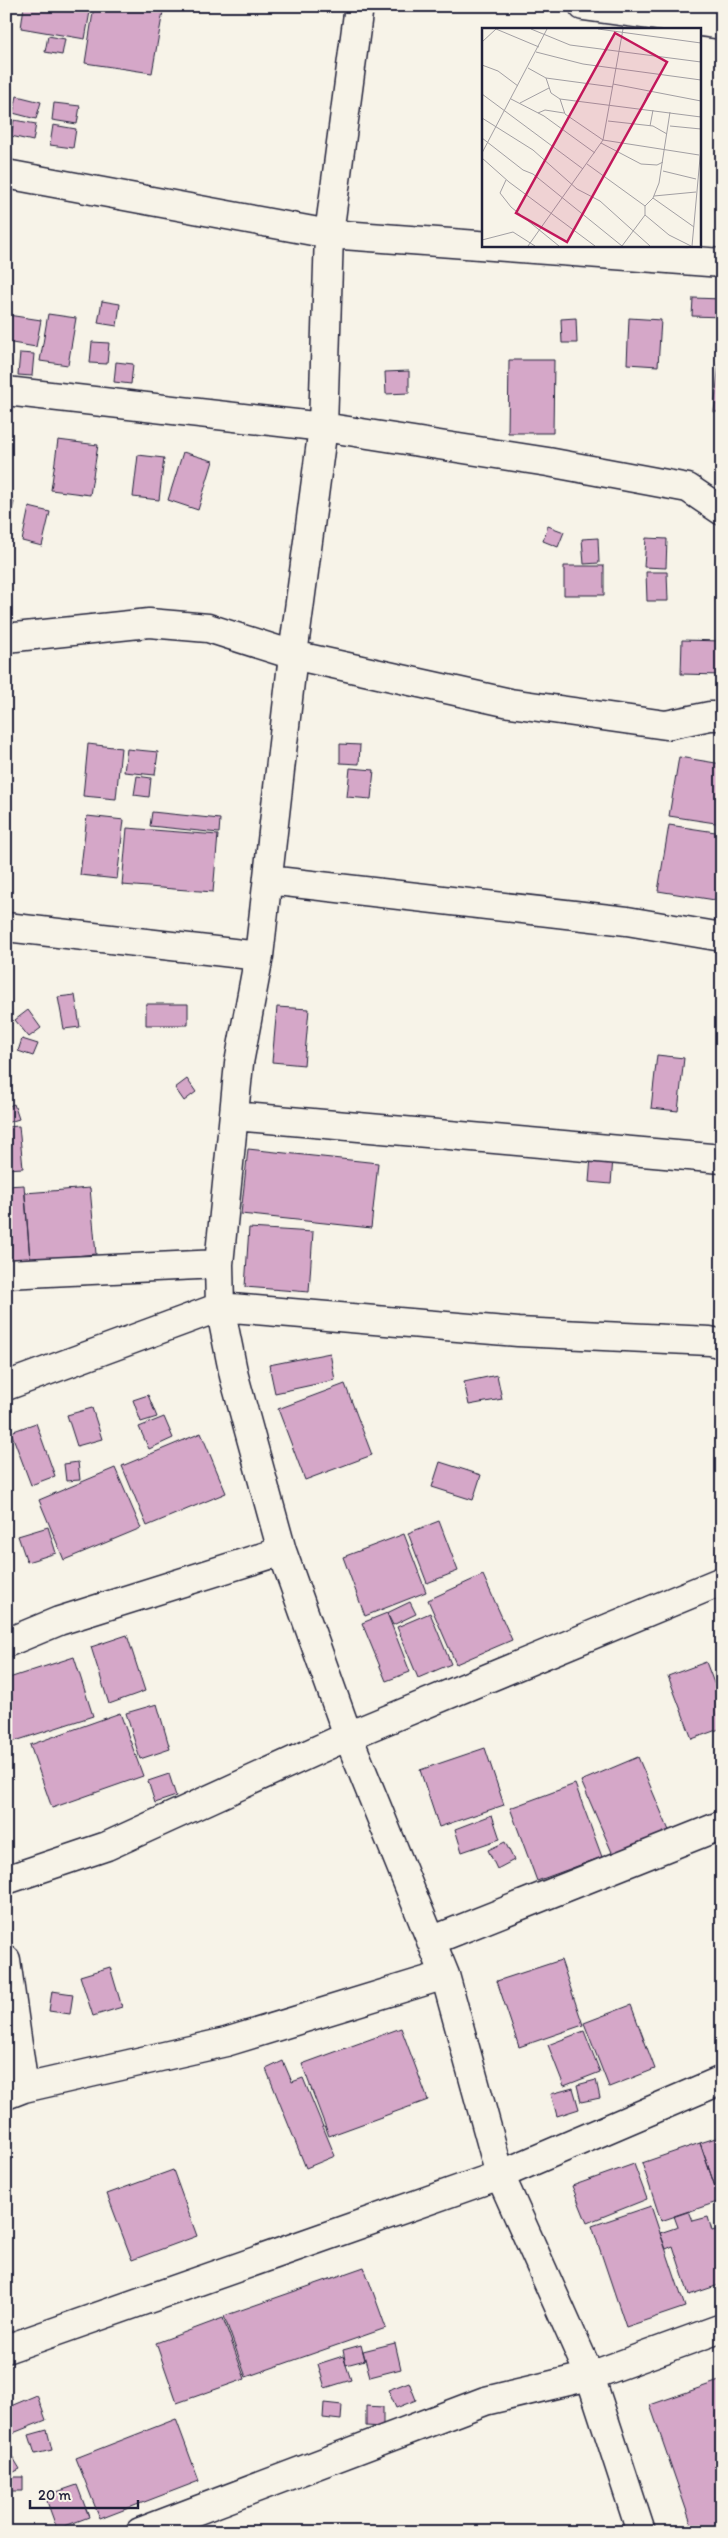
<svg xmlns="http://www.w3.org/2000/svg" width="728" height="2538" font-family="Itim,sans-serif">
<style>
.building{fill:#d5a7c8;stroke:#22223b}
.lines{fill:none;stroke-linecap:round;stroke-linejoin:round}
.minor-casing{stroke:#22223b;stroke-width:31}
.minor{stroke:#f7f3e8;stroke-width:28}
.inset-road{fill:none;stroke:#a29fa3;stroke-width:1}
.view{fill:#c2185b;fill-opacity:0.15;stroke:#c2185b;stroke-width:2.5}
.inset-edge{fill:none;stroke:#22223b;stroke-width:2.5}
</style>
<rect width="100%" height="100%" fill="#f7f3e8"/>
<filter id="ink" filterUnits="userSpaceOnUse"><feTurbulence type="fractalNoise" baseFrequency=".02" numOctaves="2"/><feDisplacementMap in="SourceGraphic" scale="10" xChannelSelector="R" yChannelSelector="G"/><feConvolveMatrix kernelMatrix="1 2 1 2 8 2 1 2 1" color-interpolation-filters="sRGB"/></filter>
<g filter="url(#ink)">
<path class="building" d="M24,6H91L85,39L21,28Z
M94,6H164L152,73L85,63Z
M48,36L65,39L62,55L45,52Z
M17,96L41,102L36,119L13,113Z
M54,103L80,106L77,124L52,120Z
M14,120L36,124L33,141L11,136Z
M53,125L76,129L73,148L50,145Z
M693,298L722,299V317L692,316Z
M102,301L120,304L117,326L98,323Z
M48,314L76,318L68,365L40,361Z
M8,315L41,320L36,347L6,342Z
M576,318L577,343H562L561,319Z
M629,318L661,320L658,366L627,364Z
M721,341L722,342V412H714Z
M92,342L109,343L107,364L90,363Z
M20,353L34,354L32,376L18,375Z
M509,360H554L553,433H508Z
M116,362L133,364L131,384L114,382Z
M409,371V393L386,394L385,372Z
M58,440L98,445L90,495L51,490Z
M183,452L213,461L198,510L168,500Z
M138,455L164,458L159,500L133,497Z
M6,501L14,502L6,536Z
M29,507L50,512L42,546L22,541Z
M548,526L564,532L558,547L543,541Z
M598,538L599,563L584,564L582,539Z
M646,538L667,539L666,568L644,567Z
M564,566H604V595H564Z
M646,572H667L668,601H647Z
M682,640L722,641V675L681,674Z
M88,744L121,748L116,799L83,796Z
M340,744L360,745L359,764L340,763Z
M127,749L158,752L155,775L124,772Z
M679,757L722,764V824L669,816Z
M350,768L374,770L371,799L347,797Z
M137,776L151,778L149,797L134,795Z
M152,812L220,819L219,833L150,826Z
M87,816L124,820L117,879L80,875Z
M669,825L722,833V862L715,900L658,891Z
M127,828L218,835L213,892L122,885Z
M722,862V901L715,900Z
M75,995L80,1027L64,1029L58,997Z
M146,1004H188V1025H146Z
M277,1007L309,1009L304,1065L272,1062Z
M28,1010L41,1028L29,1037L15,1020Z
M22,1039L38,1044L33,1056L18,1051Z
M657,1055L684,1058L678,1111L651,1108Z
M187,1079L196,1092L184,1101L175,1088Z
M14,1104L19,1119L6,1123V1107Z
M19,1126L23,1168L6,1169V1127Z
M248,1149L378,1163L371,1228L241,1214Z
M591,1157L613,1158L611,1184L589,1182Z
M24,1185L30,1260L6,1262V1186Z
M90,1188L96,1254L30,1260L25,1193Z
M249,1228L313,1232L309,1292L245,1287Z
M330,1353L335,1380L275,1393L269,1365Z
M497,1375L502,1399L469,1405L464,1382Z
M345,1384L372,1455L305,1480L278,1409Z
M148,1395L157,1417L141,1422L133,1400Z
M92,1408L102,1439L77,1446L67,1415Z
M164,1417L173,1438L149,1449L139,1427Z
M36,1423L55,1476L31,1485L11,1432Z
M201,1433L226,1493L147,1526L122,1466Z
M78,1462L80,1480L66,1481L64,1464Z
M440,1462L481,1475L473,1500L432,1487Z
M115,1468L141,1528L64,1560L39,1500Z
M439,1521L458,1571L427,1583L408,1533Z
M48,1527L56,1553L27,1562L18,1536Z
M404,1534L426,1592L365,1616L343,1557Z
M483,1575L512,1640L456,1664L428,1600Z
M410,1602L416,1614L393,1625L387,1613Z
M387,1613L410,1672L386,1681L362,1623Z
M430,1613L451,1664L418,1678L397,1627Z
M127,1635L145,1691L109,1704L91,1647Z
M74,1657L93,1716L6,1744V1679Z
M706,1662L722,1704V1728L692,1739L668,1676Z
M157,1704L170,1749L140,1759L126,1713Z
M120,1713L143,1776L52,1808L30,1745Z
M485,1748L504,1805L439,1827L420,1770Z
M638,1757L670,1833L614,1857L581,1781Z
M169,1774L176,1796L155,1803L148,1781Z
M575,1784L602,1857L537,1881L510,1808Z
M492,1815L500,1839L462,1852L455,1829Z
M505,1842L514,1860L497,1869L488,1850Z
M561,1960L583,2025L519,2047L497,1981Z
M110,1967L122,2007L93,2016L80,1976Z
M52,1991L73,1994L70,2014L49,2011Z
M631,2005L655,2069L609,2087L584,2023Z
M401,2028L428,2100L329,2136L302,2064Z
M584,2031L600,2072L564,2086L548,2045Z
M283,2061L292,2082L303,2078L335,2156L306,2168L266,2069Z
M596,2080L600,2098L581,2102L577,2085Z
M573,2088L579,2109L557,2116L551,2094Z
M722,2136V2200L720,2201L700,2143Z
M700,2143L720,2201L661,2221L642,2163Z
M634,2164L647,2199L587,2223L572,2186Z
M173,2170L197,2236L132,2260L107,2194Z
M651,2206L685,2307L626,2327L592,2226Z
M689,2211L693,2221L708,2217L712,2231L722,2228V2284L689,2295L673,2246L666,2249L660,2233L678,2227L674,2216Z
M364,2267L386,2328L246,2377L224,2316Z
M223,2318L245,2379L177,2403L156,2343Z
M395,2343L401,2369L370,2377L363,2351Z
M361,2345L365,2360L346,2365L343,2350Z
M343,2356L351,2380L325,2388L318,2364Z
M722,2380V2525L702,2532H694L650,2405Z
M409,2382L416,2400L396,2408L388,2390Z
M37,2395L46,2420L8,2435L6,2408Z
M324,2403L342,2405L341,2420L323,2418Z
M366,2406L383,2407V2427L366,2426Z
M176,2419L199,2481L100,2519L76,2458Z
M47,2430L52,2450L35,2454L29,2435Z
M9,2451L20,2469L6,2476V2453Z
M10,2477H23V2491H10Z
M77,2485L89,2517L57,2529L45,2496Z"/>
<g class="lines">
<g class="minor-casing">
<path id="minor" d="M359,6L329,234L323,427L293,655L259,956L239,1063L219,1264L220,1307L234,1376L282,1551L348,1736L445,1975L500,2175L590,2376L641,2532
M583,6L722,25
M6,174L329,234L722,263
M6,391L323,427L548,462L688,488L722,511
M6,638L149,623L208,628L293,655L510,703L666,725L710,716H722
M268,880L627,921L722,937
M6,927L259,956
M234,1116L722,1159
M6,1274L219,1264
M6,1386L220,1307L518,1332L710,1341L722,1344
M6,1643L59,1621L282,1551
M6,1880L107,1846L348,1736L722,1581
M431,1941L722,1825
M6,1960L24,2088
M6,2095L24,2088L226,2042L445,1975
M6,2349L500,2175L722,2080
M140,2532L485,2401L590,2376L722,2328"/>
</g>
<use href="#minor" class="minor"/>
</g>
</g>
<g transform="translate(482 28)">
<rect width="219" height="219" fill="#f7f3e8"/>
<path class="inset-road" d="M49,1L88,17L219,34M116,1L219,15M0,14L14,1L57,19M54,24L101,36L219,52M0,37L16,43L36,58M46,40L64,50L131,59M64,50L69,65L78,71L219,89M131,56L219,73M0,66L101,141M29,71L62,88L113,125M78,71L83,86L121,112L217,127M38,75L67,60M160,80L166,65M56,85L63,82L82,85M0,90L51,122L95,161L118,173L168,218M126,93L171,98L185,106M168,98L171,82M188,98L219,101M0,110L41,142L51,146L140,218L163,187V178L171,170L177,155L188,84M119,115L159,136L175,137L181,134M0,125L65,1M0,130L27,154L113,218M105,136L163,178M181,143L214,151M24,152L18,165L29,179L77,218M172,168L214,164M171,170L212,199M163,187L187,207L209,218M0,212L31,204L53,218M46,218L121,112L141,1M210,218L219,119"/>
<path class="view" d="M133,5L185,34L85,214L34,185Z"/>
<rect width="219" height="219" class="inset-edge"/>
</g>
<rect width="728" height="2538" fill="none" stroke="#f7f3e8" stroke-width="25"/>
<rect x="12" y="12" width="703" height="2513" fill="none" stroke="#22223b" stroke-width="2" filter="url(#ink)"/>
<path d="M30 2500v8h108v-8" fill="none" stroke="#22223b" stroke-width="2.5"/>
<text x="38" y="2500" font-size="15" fill="#22223b" stroke="#f7f3e8" stroke-width="4" paint-order="stroke">20 m</text>
</svg>
